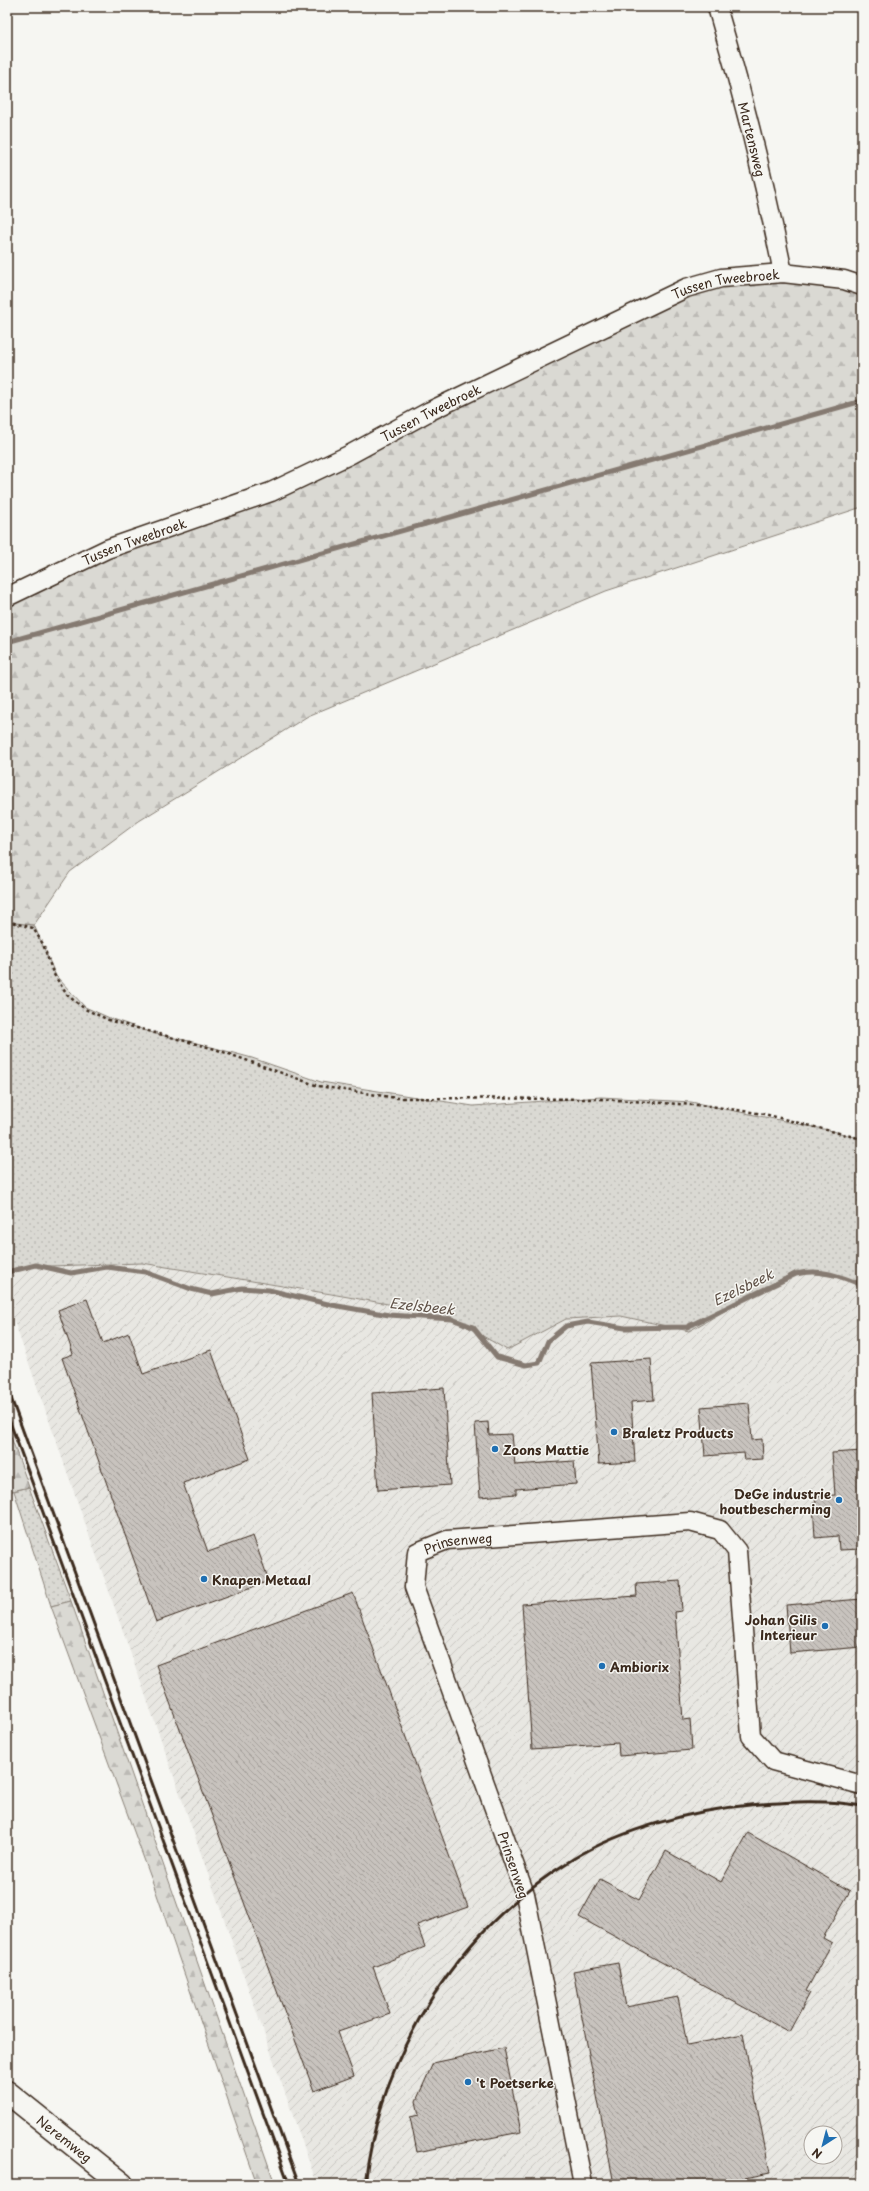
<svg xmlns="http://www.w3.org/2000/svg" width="869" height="2191" font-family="'Playpen Sans',sans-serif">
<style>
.industrial{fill:url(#industrial-furrows);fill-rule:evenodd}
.grass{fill:url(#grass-dots);stroke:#8a8278}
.forest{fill:url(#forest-firs);stroke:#8a8278}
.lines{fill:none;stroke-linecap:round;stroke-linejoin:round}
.stream{stroke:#857a71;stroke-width:5}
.building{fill:url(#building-back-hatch);stroke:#3b2a1e}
.street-casing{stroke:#3b2a1e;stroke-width:21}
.secondary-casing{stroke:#3b2a1e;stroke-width:25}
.path{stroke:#3b2a1e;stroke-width:2.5;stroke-dasharray:3 3;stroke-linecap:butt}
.street{stroke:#f6f6f2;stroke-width:18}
.secondary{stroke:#f6f6f2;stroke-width:22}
.rail{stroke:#3b2a1e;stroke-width:3}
.poi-dot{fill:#1f6fb2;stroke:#f6f6f2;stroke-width:1.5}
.labels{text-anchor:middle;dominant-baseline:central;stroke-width:3;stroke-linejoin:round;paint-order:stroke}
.street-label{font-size:13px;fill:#3b2a1e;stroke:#f6f6f2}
.poi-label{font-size:13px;font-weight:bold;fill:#3b2a1e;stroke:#f6f6f2;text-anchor:start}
.water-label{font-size:14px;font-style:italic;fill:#605248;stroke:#f6f6f2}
</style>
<defs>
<pattern id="industrial-furrows" width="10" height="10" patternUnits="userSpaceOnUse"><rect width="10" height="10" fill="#e8e7e2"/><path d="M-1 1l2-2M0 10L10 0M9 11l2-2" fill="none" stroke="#c8c6c1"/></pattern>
<pattern id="grass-dots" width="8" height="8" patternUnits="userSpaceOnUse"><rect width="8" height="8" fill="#dad9d3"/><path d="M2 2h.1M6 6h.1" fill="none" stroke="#bcbab5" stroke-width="1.8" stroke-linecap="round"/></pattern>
<pattern id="forest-firs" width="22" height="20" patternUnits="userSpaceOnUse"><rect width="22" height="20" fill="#dad9d3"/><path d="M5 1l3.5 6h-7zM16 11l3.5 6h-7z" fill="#bcbab5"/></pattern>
<pattern id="building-back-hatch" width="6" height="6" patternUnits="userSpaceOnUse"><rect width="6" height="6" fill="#c8c3be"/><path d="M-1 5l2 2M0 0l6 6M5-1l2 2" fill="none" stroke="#a49f9a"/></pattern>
</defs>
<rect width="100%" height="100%" fill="#f6f6f2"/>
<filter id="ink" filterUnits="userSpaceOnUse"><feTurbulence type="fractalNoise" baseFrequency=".025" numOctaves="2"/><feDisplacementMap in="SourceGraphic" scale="8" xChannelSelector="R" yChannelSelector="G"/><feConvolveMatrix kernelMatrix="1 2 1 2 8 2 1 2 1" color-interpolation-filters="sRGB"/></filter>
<g filter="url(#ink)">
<path class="industrial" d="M142,1263L445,1314L507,1350L566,1319L621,1316L689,1331L796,1271L862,1281V2184H317L7,1301V1270L19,1267ZM811,2133H835V2157H811Z"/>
<path class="grass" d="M7,922L34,925L56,976L85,1007L112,1019L156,1034L189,1041L252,1058L321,1082L473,1106L601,1097L691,1102L833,1131L862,1139V1281L796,1271L689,1331L621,1316L566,1319L507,1350L445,1314L331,1294L142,1263L19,1267L7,1270Z
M29,1487L71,1601L51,1606L14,1491Z"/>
<path class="forest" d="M776,280L848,287L862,293V507L606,591L308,716L139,821L70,872L34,925L7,922V602L112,553L394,436L686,295L722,283Z
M7,1426L29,1487L8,1492L7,1490Z
M71,1601L275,2184H257L154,1886L51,1606Z"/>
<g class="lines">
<path class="stream" d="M7,642L862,401
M8,1272L36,1265L71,1273L107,1267L145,1272L191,1289L212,1294L242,1288L269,1290L332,1305L389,1315L452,1319L473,1327L497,1357L526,1365L539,1363L548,1341L566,1326L588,1322L625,1328L687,1327L796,1274C820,1268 840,1276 862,1285"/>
</g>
<path class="building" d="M87,1299L103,1343L129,1333L143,1374L211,1350L250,1459L183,1483L208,1552L253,1536L269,1581L156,1622L62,1358L73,1354L58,1310Z
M651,1359L654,1400L631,1402L635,1462L599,1464L591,1363Z
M444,1388L450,1485L378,1490L372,1393Z
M749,1403L752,1440L762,1439L763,1459L745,1460L744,1453L705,1456L701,1407Z
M488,1422L489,1435L512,1434L515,1465L574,1461L576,1484L516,1489V1494L480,1497L475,1423Z
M862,1451V1549L839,1550L838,1536L815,1538L813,1503H816L815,1496L835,1495L832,1453Z
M680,1581L682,1611L675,1612L683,1720L690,1719L692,1750L619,1756L618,1743L532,1749L522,1604L637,1596L636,1584Z
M353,1593L468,1907L417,1925L425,1947L373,1967L390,2014L338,2032L354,2076L314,2091L156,1665Z
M862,1599V1647L790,1653L786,1605Z
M748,1833L850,1891L823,1938L832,1943L806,1991L810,1993L789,2032L579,1917L600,1879L639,1900L666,1851L721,1882Z
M618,1963L626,2007L678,1997L687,2045L743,2034L770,2173L715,2184H614L573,1971Z
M504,2048L521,2132L417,2152L410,2117L419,2115L416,2101L433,2063Z"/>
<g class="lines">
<g class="street-casing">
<g id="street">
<path id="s1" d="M717,7C743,95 765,183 783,273"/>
<path id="s2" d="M7,597L107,549L271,492L349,455L430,411L686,288L721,278L783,273L844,280L862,286"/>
<path id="s3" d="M583,2184L525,1894L414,1587L417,1552L447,1540L690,1522L720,1530L737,1551L751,1736L773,1761L862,1785"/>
</g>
</g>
<g class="secondary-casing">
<g id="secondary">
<path id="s4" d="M7,2092L122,2184"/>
</g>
</g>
<path class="path" d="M7,921L33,928L43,944L53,973L67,995L85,1009L111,1021L215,1049L318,1086L397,1098L600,1099L710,1106L764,1114L862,1139"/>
<use href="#street" class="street"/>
<use href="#secondary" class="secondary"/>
<path class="rail" d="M7,1387L299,2184
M7,1414L289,2184
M365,2184C381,2051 458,1929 573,1859C622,1829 694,1810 750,1805C788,1802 824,1799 862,1806"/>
</g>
</g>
<g class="poi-dot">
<circle cx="614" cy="1432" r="4"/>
<circle cx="495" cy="1449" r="4"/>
<circle cx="839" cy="1500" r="4"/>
<circle cx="204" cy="1579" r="4"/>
<circle cx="825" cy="1626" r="4"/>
<circle cx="602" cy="1666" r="4"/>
<circle cx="468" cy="2082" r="4"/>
</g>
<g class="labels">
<g class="street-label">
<text stroke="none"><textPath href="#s1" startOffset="137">Martensweg</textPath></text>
<text stroke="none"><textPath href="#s2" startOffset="787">Tussen Tweebroek</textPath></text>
<text stroke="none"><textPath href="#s2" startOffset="463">Tussen Tweebroek</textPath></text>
<text stroke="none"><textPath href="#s2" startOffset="139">Tussen Tweebroek</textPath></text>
<text stroke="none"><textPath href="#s3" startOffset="700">Prinsenweg</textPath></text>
<text transform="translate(514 1865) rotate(71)">Prinsenweg</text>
<text stroke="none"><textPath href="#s4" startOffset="74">Neremweg</textPath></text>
</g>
<g class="poi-label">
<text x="622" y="1432">Braletz Products</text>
<text x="503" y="1449">Zoons Mattie</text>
<text x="831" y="1493" text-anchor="end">DeGe industrie<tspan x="831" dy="15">houtbescherming</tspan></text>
<text x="212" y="1579">Knapen Metaal</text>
<text x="817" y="1619" text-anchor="end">Johan Gilis<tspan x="817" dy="15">Interieur</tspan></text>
<text x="610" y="1666">Ambiorix</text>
<text x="476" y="2082">'t Poetserke</text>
</g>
<g class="water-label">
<text transform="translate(743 1287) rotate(-26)">Ezelsbeek</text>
<text transform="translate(422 1306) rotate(6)">Ezelsbeek</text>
</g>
</g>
<rect width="869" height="2191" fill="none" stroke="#f6f6f2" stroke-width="24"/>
<rect x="12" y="12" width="845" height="2167" fill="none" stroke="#3b2a1e" stroke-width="1.5" filter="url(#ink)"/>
<g transform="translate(823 2145) rotate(216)"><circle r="19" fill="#f6f6f2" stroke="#aba49d"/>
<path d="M0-3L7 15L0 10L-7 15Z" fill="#1f6fb2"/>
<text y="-6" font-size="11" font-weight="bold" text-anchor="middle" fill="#3b2a1e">N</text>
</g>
</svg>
